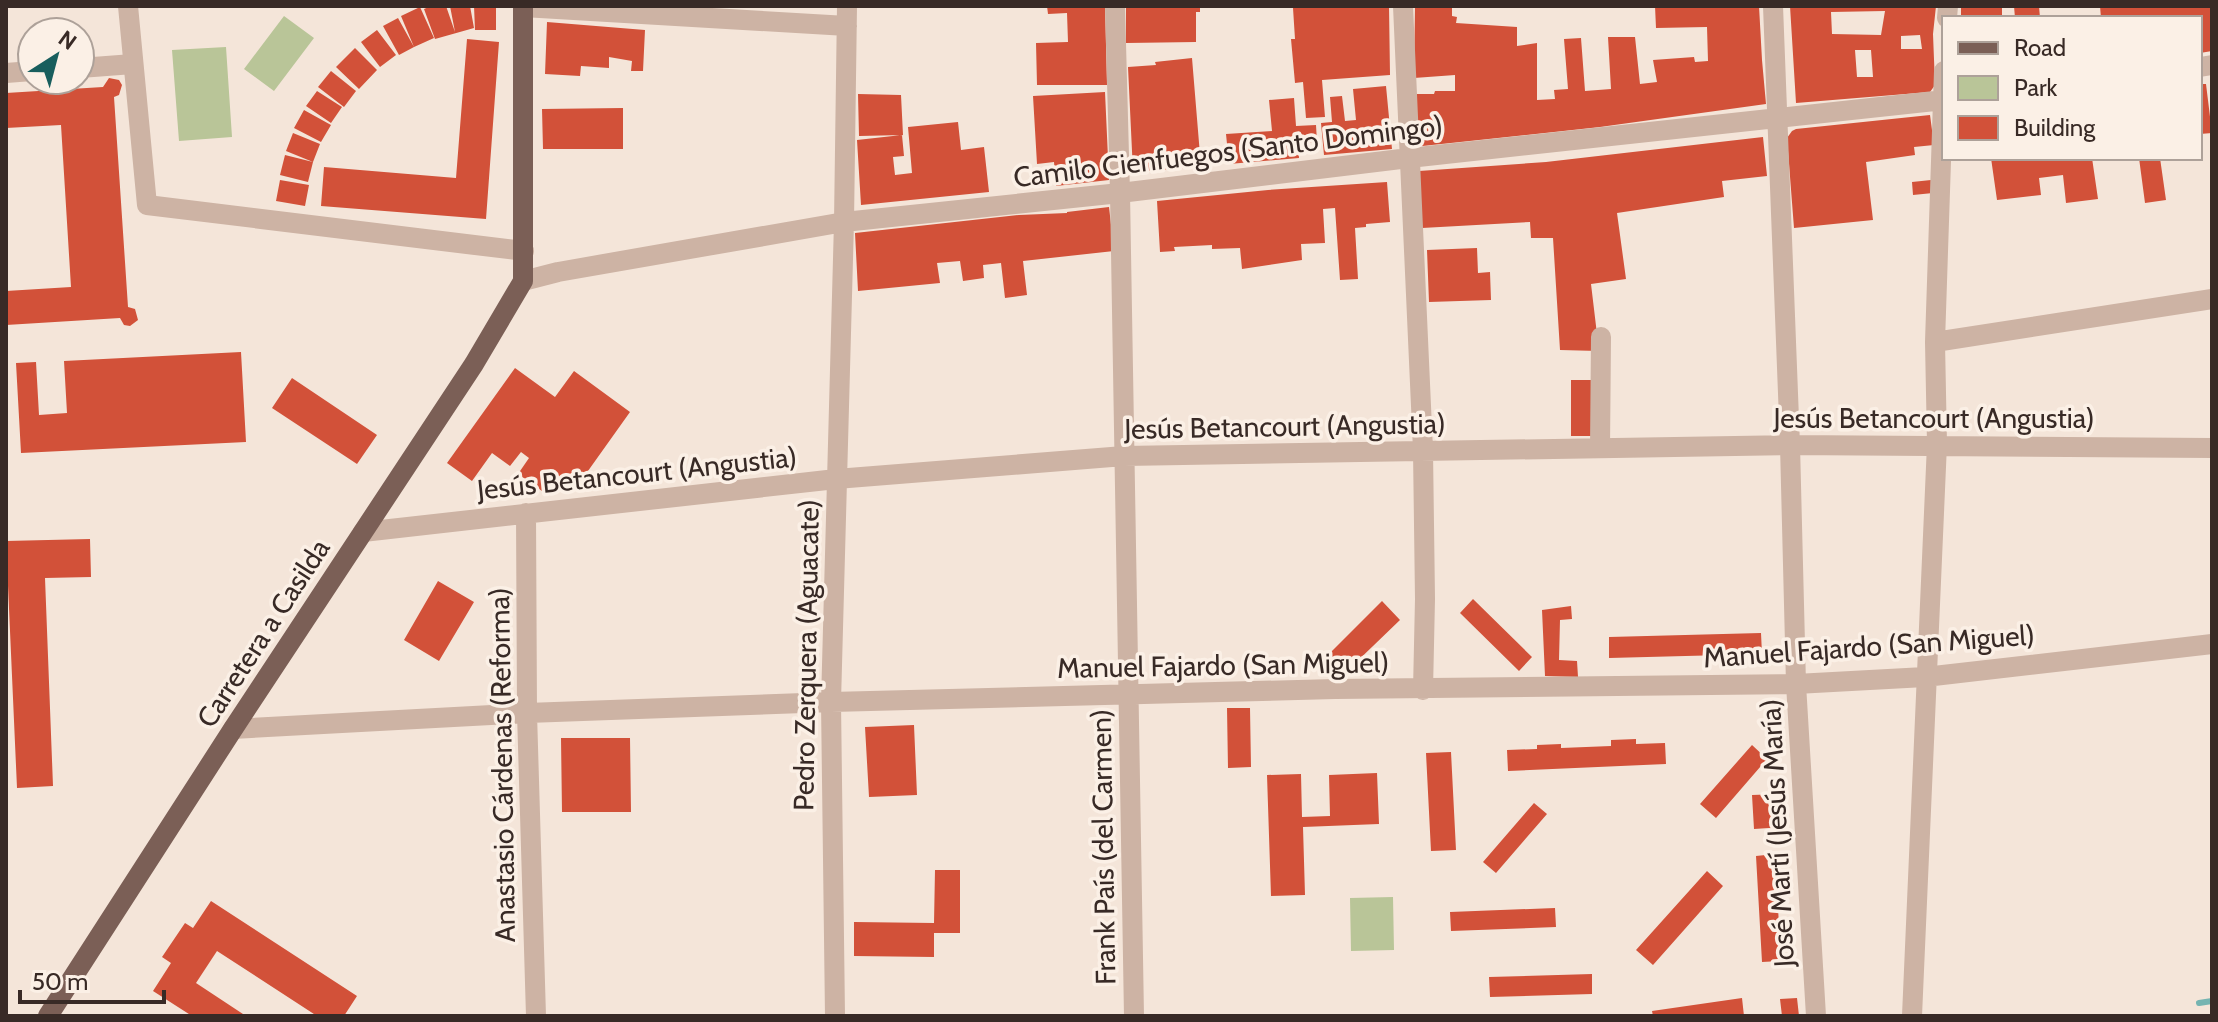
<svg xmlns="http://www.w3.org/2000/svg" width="2218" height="1022" font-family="Cabin,sans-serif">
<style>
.green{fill:#b9c598}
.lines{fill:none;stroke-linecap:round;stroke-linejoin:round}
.stream{stroke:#75b4b1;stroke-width:6}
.building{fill:#d25139;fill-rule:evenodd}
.minor{stroke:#cdb3a4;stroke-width:20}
.major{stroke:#7b5f56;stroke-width:20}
.labels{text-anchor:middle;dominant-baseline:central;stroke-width:7;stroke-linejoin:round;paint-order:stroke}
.street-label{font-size:28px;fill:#382a26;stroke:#fbf0e6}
</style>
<rect width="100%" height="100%" fill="#f4e5d9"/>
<path class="green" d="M284,16L314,38L274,91L244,69Z
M226,47L232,137L179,141L172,50Z
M1393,897L1394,950L1351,951L1350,898Z"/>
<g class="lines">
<path class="stream" d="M2199,1003L2212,1001"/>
</g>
<path class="building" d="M431,6H446L455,32L450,6H470L474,28L435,39L424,9Z
M474,6H496V30H475Z
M1047,6H1105L1107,85H1037L1036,43L1068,42L1067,13L1048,14Z
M1126,6H1200V12H1196V42L1126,43Z
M1309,6H1389L1390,75L1322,80L1325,117L1306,118L1303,82L1295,83L1291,39H1295L1293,8Z
M1415,6H1452V16L1457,17L1456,23L1517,27V46L1537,43V100L1555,99L1554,90L1568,89L1564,39L1581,38L1585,91L1611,89L1608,37H1635L1640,84L1657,82L1653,60L1694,57L1695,62L1708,61L1707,27L1656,28L1655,6H1759L1762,60L1766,104L1600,127L1413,147L1414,94H1434L1435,91H1455V75L1414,78Z
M1790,6H1936L1933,34L1935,85L1930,92L1796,103ZM1885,11L1881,35L1832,34L1831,12ZM1920,35L1922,49H1901V36ZM1855,50H1871L1873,77H1857Z
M1961,6H2002V18H1961Z
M2014,6H2039L2040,18H2015Z
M2100,6H2212V51L2200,53V18H2101Z
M420,7L434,38L414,47L401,16Z
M398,18L414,47L399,55L383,26Z
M547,22L645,30L643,71H631L632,61L609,57V68L581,66L580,76L545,74Z
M377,30L396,55L380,67L361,42Z
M467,39L499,42L486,219L321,206L324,167L456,178Z
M355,48L377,70L359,89L336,67Z
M1192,58L1201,167L1133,172L1128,67L1156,65L1155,62Z
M331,71L356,91L344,107L318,87Z
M109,78L119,80L122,85L119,95L114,97L128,307L135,309L138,320L130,326L124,325L120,318L6,325V291L71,287L61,125L6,128V93L103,87Z
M2200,84H2206L2212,133L2200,134Z
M1386,86L1392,149L1324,155L1321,123L1332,122L1330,97L1342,96L1345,121L1356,120L1353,89Z
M317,91L342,107L331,123L306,106Z
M1105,92L1109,180L1056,186L1054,162L1037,164L1033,96Z
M858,94L901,95L903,135L859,136Z
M1294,98L1296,126L1316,125L1317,142L1298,144L1299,158L1229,164L1226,134L1272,131L1269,100Z
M623,108V149H543L542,109Z
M304,110L331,125L321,142L294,128Z
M1930,115L1934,145L1914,147L1915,155L1866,162L1873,220L1794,228L1787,138L1792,131L1796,129Z
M958,122L961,150L984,147L989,192L861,205L857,140L902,135L904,156L893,157L895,175L912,173L908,127Z
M293,133L320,144L313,162L286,151Z
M1763,137L1767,176L1722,181L1724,197L1617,213L1626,279L1591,284L1599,351L1560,350L1553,238H1531L1530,222L1422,228L1419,171L1546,162Z
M285,155L313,162L308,182L280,175Z
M1991,158H2092L2098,199L2066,203L2063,175L2039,178L2041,195L1997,200Z
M2139,158H2160L2166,200L2145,203Z
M280,180L309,185L305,206L276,201Z
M1931,180L1933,193L1913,195L1912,182Z
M1387,182L1390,222L1366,224V227L1355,228L1358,279L1340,280L1335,208L1323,209L1325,243L1301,244L1302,260L1242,269L1240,248L1212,249V245L1174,247L1175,251L1160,252L1157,201L1268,190Z
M1109,207L1114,251L1023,261L1027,295L1005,298L1001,263L983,265L984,278L963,281L960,261L937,263L940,283L858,291L855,233L1019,215L1067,213V212Z
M1477,248L1478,273L1490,272L1491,300L1429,302L1427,250Z
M241,352L246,442L21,453L16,363L36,362L39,415L67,413L64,361Z
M515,368L555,397L574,371L630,412L573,492L559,482L549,496L518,474L529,458L521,452L510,466L492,453L472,481L447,463Z
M292,378L377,435L357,464L272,408Z
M1571,380H1597V436H1571Z
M90,539L91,577L45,578L53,786L17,788L6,541Z
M438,581L474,602L439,661L404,640Z
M1473,599L1532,657L1519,671L1460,613Z
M1382,601L1400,620L1346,672L1329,654Z
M1571,606L1572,619L1560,620L1559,660L1577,661L1578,677L1545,676L1542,610Z
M1761,633L1762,654L1609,658V637Z
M1227,708H1250L1251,767L1228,768Z
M914,725L917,795L869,797L865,727Z
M561,738H630L631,812H562Z
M1636,739V744L1665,743L1666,764L1508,771L1507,750L1537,749V745L1561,744V748L1611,746V740Z
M1752,745L1767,759L1716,818L1700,804Z
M1451,752L1456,850L1431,851L1426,753Z
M1377,773L1379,824L1303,827L1305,895L1271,896L1267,775L1301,774L1302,817L1330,816L1329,775Z
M1782,794L1784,827L1754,829L1752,795Z
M1534,803L1547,814L1496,873L1483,862Z
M1775,854L1781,961L1762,962L1756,856Z
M935,870H960V933H934V957L854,956V922L934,923Z
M1707,871L1723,886L1653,965L1636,950Z
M211,901L357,996L344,1016H317L217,951L196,983L246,1016H192L153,991L171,963L162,957L185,923L193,928Z
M1555,908L1556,927L1451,931L1450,912Z
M1592,974V994L1490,997L1489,977Z
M1742,998L1744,1016H1653L1652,1011Z
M1797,998L1799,1016H1782L1780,999Z"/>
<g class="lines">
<path class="minor" d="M128,6L147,205L524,251
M1115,6L1120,193L1134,1016
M1403,6L1423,450L1425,599L1423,690
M1773,6L1790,445L1796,684L1816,1016
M523,7L847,26
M1947,18L1948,6
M2200,67L2212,65
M80,68L133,64
M6,73L32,71
M523,281L558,272L844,222L1120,193L1409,158L1944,100
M1935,342L2212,299
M1600,448L1601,337
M526,513L527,713L536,1016
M363,532L836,479L1124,456L1790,445L2212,448
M233,729L527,713L831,702L1335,689L1796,684L1925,677L2212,644
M835,1016L831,702L844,222L847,6
M1912,1016L1937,444L1935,342L1944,71"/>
<path class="major" d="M48,1016L233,729L474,364L523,281V6"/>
</g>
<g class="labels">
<g class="street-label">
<text transform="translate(1228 151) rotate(-7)">Camilo Cienfuegos (Santo Domingo)</text>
<text x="1934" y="418">Jesús Betancourt (Angustia)</text>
<text transform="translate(1285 426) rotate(-1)">Jesús Betancourt (Angustia)</text>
<text transform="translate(637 473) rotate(-6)">Jesús Betancourt (Angustia)</text>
<text transform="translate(263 633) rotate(-57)">Carretera a Casilda</text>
<text transform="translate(1869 646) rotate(-4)">Manuel Fajardo (San Miguel)</text>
<text transform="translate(806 655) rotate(-89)">Pedro Zerquera (Aguacate)</text>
<text transform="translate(1223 665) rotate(-1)">Manuel Fajardo (San Miguel)</text>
<text transform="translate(502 765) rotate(-91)">Anastasio Cárdenas (Reforma)</text>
<text transform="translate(1777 833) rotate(-93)">José Martí (Jesús María)</text>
<text transform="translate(1103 847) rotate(-91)">Frank País (del Carmen)</text>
</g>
</g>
<rect width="2218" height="1022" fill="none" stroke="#382a26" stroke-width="16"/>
<rect x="1942" y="16" width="260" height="144" fill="#fbf0e6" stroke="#ada199" stroke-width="2"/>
<rect x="1958" y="42" width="40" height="12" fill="#7b5f56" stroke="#ada199" stroke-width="2"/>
<text x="2014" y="56" font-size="24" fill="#382a26">Road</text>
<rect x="1958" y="76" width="40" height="24" fill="#b9c598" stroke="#ada199" stroke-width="2"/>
<text x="2014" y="96" font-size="24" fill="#382a26">Park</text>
<rect x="1958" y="116" width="40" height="24" fill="#d25139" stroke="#ada199" stroke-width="2"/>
<text x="2014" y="136" font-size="24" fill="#382a26">Building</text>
<g transform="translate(56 56) rotate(36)"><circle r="38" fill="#fbf0e6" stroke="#ada199" stroke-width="2"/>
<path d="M0-6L14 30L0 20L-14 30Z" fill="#185e5d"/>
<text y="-12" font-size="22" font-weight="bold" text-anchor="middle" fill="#382a26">N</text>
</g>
<path d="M20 990v12h144v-12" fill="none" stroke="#382a26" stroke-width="4"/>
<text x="32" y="990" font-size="24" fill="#382a26" stroke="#fbf0e6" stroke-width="6" paint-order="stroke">50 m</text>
</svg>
